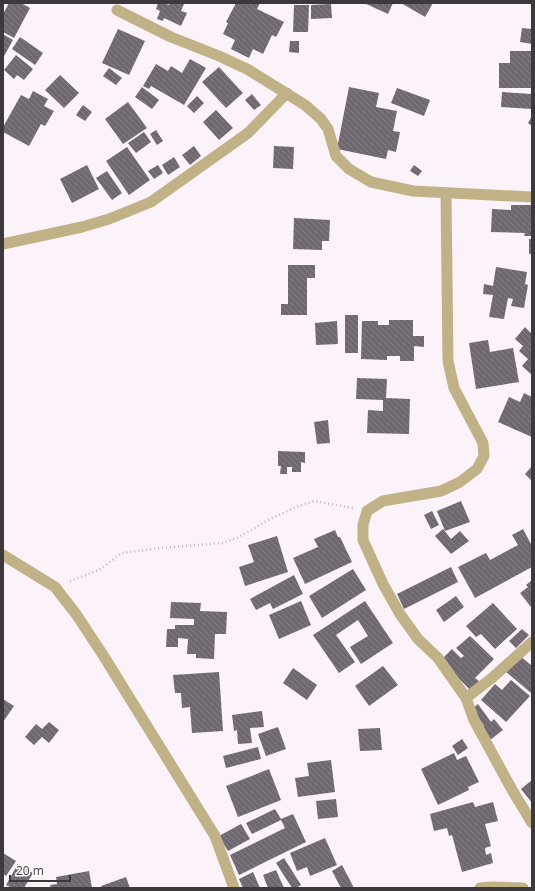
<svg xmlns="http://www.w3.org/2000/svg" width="535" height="891" font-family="'Open Sans',sans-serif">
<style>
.building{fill:url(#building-back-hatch)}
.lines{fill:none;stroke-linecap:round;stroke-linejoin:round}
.path{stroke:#bfb8be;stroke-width:2.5;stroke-dasharray:1 3;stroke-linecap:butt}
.minor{stroke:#c0b286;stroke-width:11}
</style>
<defs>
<pattern id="building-back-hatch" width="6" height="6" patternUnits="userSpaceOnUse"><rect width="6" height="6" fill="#706870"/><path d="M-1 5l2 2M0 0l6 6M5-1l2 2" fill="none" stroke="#857f85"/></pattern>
</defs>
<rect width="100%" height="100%" fill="#fbf2fa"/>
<path class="building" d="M9,3H21L30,8L14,38L3,32V14Z
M158,3H164L169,5L170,3H181L184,4L181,11L187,13L181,26L164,18L163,21L157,19L160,11L156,9Z
M236,3H260L257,9L284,22L276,37L272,35L263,54L253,49L249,58L231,49L235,40L223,34L228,23L226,22Z
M364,3H393L388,14Z
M401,3H433L425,17Z
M331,4L332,18L311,19V5Z
M294,5H309L308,32H293Z
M522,28L532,29V44L520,42Z
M118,29L145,41L129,75L102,63Z
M3,34L13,40L3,58Z
M20,37L43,53L35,65L12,49Z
M290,41H299V53L289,52Z
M510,51H532V88H499V63H510Z
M16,55L33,69L24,80L17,75L14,79L4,70Z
M190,59L206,68L184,105L151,86L149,89L143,86L156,64L168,71L171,66L182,73Z
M219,67L243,93L226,108L202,82Z
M109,68L122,78L116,85L103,76Z
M60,75L79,93L64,108L45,90Z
M142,87L159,100L152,109L135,97Z
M349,87L379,93L376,107L397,111L393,131L400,132L396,152L388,150L386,159L337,149Z
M397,88L430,100L424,116L391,103Z
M33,91L48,99L44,106L54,111L45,126L41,124L29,146L3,132V127L21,95L29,99Z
M502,92L532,94V109L501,107Z
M252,94L261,105L254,110L245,100Z
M197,96L204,103L194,113L187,106Z
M128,102L147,128L123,144L105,119Z
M83,105L92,112L85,121L76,115Z
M216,110L233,128L219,140L203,122Z
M532,116V126L528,123Z
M156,130L163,141L157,145L150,134Z
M144,132L151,142L136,153L128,143Z
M194,146L201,156L190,165L182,155Z
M274,146L294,147L293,169L273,168Z
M127,147L150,180L129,195L106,161Z
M174,157L180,167L168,175L162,165Z
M87,165L99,189L72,203L60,179Z
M158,165L163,173L154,179L148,171Z
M414,165L422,171L418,176L410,171Z
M107,171L122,193L112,200L96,178Z
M511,205H532V236H524L525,233L491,232L492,209L511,210Z
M294,218L330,220L329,241H322V250L293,249Z
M529,239H532V254H529Z
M288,265H315V278H307V315H281V304H288Z
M496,267L527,272L525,284L528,285L524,308L511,306L513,299L508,298L504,319L489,317L493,295L483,294L484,284L493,286Z
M345,315H358V353H345Z
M389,320H413V336H424V347L414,346V361H400V356H387V360L361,359L362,321H378V325H389Z
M337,321L338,344L316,345L315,323Z
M525,327L532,334V375L522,366L528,359L519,351L523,346L515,339Z
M488,340L490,352L513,348L519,382L476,389L469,343Z
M357,378L387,379L386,398L410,399L409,434L367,433L368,410L383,411V400L356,399Z
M524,393L532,397V437L498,422L509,397L520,402Z
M328,420L330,443L317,444L314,422Z
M278,451L305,452V463L301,462V472H292V467H287V474H280L281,466H278Z
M532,466V481L525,474Z
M461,501L470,522L445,531L437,511Z
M432,511L439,525L431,529L424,515Z
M443,529L451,539L460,531L469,541L451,554L435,536Z
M523,529L532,546V567L475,598L458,567L486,553L490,560L518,545L512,535Z
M335,530L338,537H340L352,562L305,584L293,558L318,547L314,539Z
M277,536L288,572L245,586L239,567L254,562L248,545Z
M451,567L458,582L404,609L397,594Z
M353,569L366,590L322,618L309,596Z
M294,575L303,594L273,609L270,603L256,610L250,599Z
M532,580V606L531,607L520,593L528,587L526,585Z
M456,596L464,607L444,622L436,610Z
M301,601L311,625L279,639L269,615Z
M365,601L393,643L361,664L350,647L368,636L358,620L336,635L355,662L339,673L313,635Z
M171,602L201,603L200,611L227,612L226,634H215L214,659L196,658V654H187L188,639L178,638V647H166L167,629H175V625H194V619L170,618Z
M493,603L517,629L495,649L481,634L476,637L466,626Z
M522,629L529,635L516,648L509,641Z
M470,636L494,659L475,678L479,681L470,690L441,660L452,649L461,658L464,656L456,648Z
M519,655L532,666L531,693L505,671Z
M383,666L398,685L369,706L355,686Z
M293,668L317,685L307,700L283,683Z
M219,672L223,731L192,733L190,707L182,708L181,693H175L173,675Z
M511,680L530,696L506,722L481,700L495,684L502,690Z
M3,699L14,706L3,722Z
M478,704L491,722L494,719L503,730L490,740L481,727L484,726L472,709Z
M262,711L264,727L250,728L252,743L238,744L237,730L234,731L232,715Z
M49,722L59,730L49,743L42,737L34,745L25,737L36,724L42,729Z
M278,727L286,749L266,756L258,734Z
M380,728L382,750L360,751L358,729Z
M462,739L468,748L458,755L452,746Z
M258,747L261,759L226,768L223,756Z
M454,753L457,760L466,756L479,782L468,787L469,790L438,805L421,769Z
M331,760L335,792L298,797L295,778L309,776L307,763Z
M269,769L281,800L238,817L226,786Z
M532,780V803L521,789Z
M336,799L338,817L318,819L316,801Z
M473,802L475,807L493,802L498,821L485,824L491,846L485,848L486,855L491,853L493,863L462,872L452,835L449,836L447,828L434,831L430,814Z
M275,809L281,819L293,814L306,842L239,875L230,855L285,828L281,820L252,834L246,823Z
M241,824L250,839L228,851L219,836Z
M325,838L337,865L310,876L307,867L297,871L290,853Z
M3,853L16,861L6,876L3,874Z
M284,858L301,885L296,888H292L276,863Z
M18,864L33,873L24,888H12L6,885Z
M342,865L354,888H341L332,871Z
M276,870L284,888H268L263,875Z
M89,871L92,888H51L50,885L57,884L56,877Z
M253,872L260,888H243L239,879Z
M126,877L130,888H102L101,886Z"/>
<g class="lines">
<path class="path" d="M70,581L99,570L122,553L160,548L222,543L237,538L272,518L299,506L314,501L353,508"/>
<path class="minor" d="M117,10L171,37L219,56L247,69L305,105L321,119L328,129L336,156L349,169L371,182L413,191L532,197
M446,194L448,361L454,388L483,443L484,456L477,469L460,482L441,491L383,501L367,511L363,525V540L383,584L400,614L418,639L438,658L466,698L474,720L511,788L532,823
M3,244L82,227L109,219L151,202L248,133L287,93
M3,555L55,587L76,614L103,655L215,836L234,888
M466,698L492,678L532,642
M480,888L493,887L523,888"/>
</g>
<rect width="535" height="891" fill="none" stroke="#3c383b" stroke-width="8"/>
<path d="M10 875v6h60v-6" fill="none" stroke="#3c383b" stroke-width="2"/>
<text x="16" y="875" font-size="12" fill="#3c383b" stroke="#ffffff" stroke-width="3" paint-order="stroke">20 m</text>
</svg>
